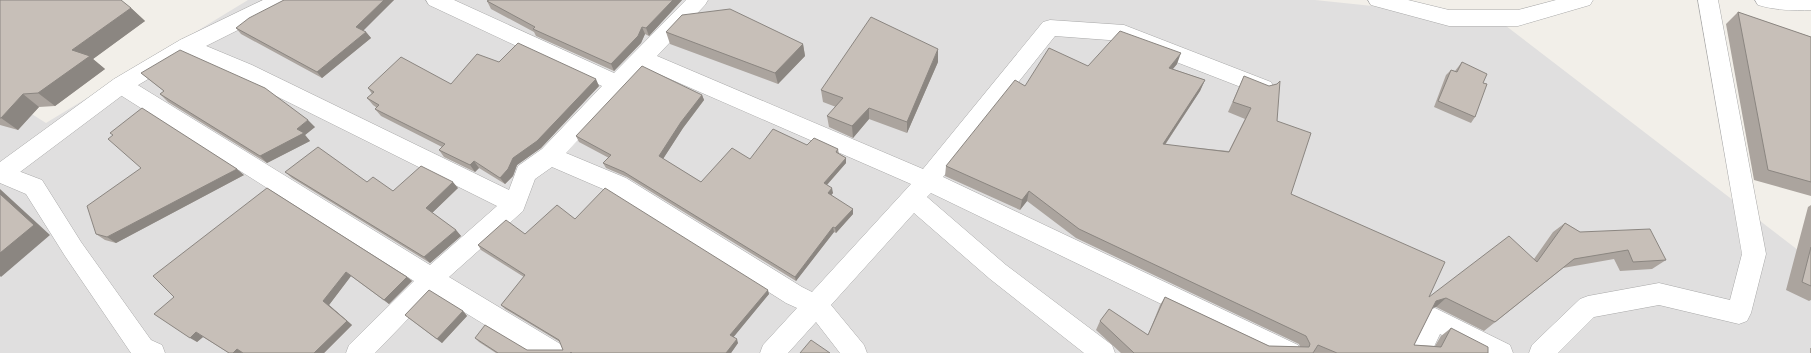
<svg xmlns="http://www.w3.org/2000/svg" width="1811" height="353" font-family="'IBM Plex Sans',sans-serif">
<style>
.residential{fill:#e0dfdf}
.lines{fill:none;stroke-linecap:round;stroke-linejoin:round}
.minor-casing{stroke:#a9a9a9;stroke-width:1}
.tertiary-casing{stroke:#a9a9a9;stroke-width:1}
.minor{fill:#fff;fill-rule:evenodd}
.tertiary{fill:#fff;fill-rule:evenodd}
.wall{fill:#aba49e}
.shaded-wall{fill:#8b8681}
.building{fill:#c7bfb8;stroke:#8b8681}
</style>
<rect width="100%" height="100%" fill="#f2efe9"/>
<path class="residential" d="M248,0H1315L1497,19L1811,260V353H0V94L46,123Z"/>
<g class="lines">
<g class="minor-casing">
<path id="minor" d="M426,0H454L614,73L686,0H708L705,5L657,56L923,169L1043,22L1050,20L1124,25L1271,82L1274,88L1271,94L1264,96L1122,41L1055,36L943,177L1298,345L1301,353H1263L931,193L927,197L1006,265L1112,345L1115,353H1084L990,279L914,213L831,305L864,345L867,353H840L816,322L788,353H760L763,345L797,308L786,303L610,192L552,167L535,179L523,211L449,277L562,345L565,353H531L433,293L375,353H346L349,345L414,281L114,91L111,85L114,79L121,77L128,79L430,265L497,206L238,77L180,52L177,46L180,40L187,38L252,65L509,190L518,166L542,149L602,86L429,5ZM645,68L911,184L812,292L802,287L626,178L566,153Z
M1368,0H1408L1449,10H1518L1556,0H1593L1590,5L1518,26H1449L1371,5Z
M1698,0H1718L1766,254L1751,313L1747,321L1739,324L1659,305L1594,317L1558,353H1529L1532,345L1580,299L1588,296L1659,283L1730,300L1742,254Z
M1755,0H1811V10C1794,11 1774,10 1758,5Z
M0,164L42,180L81,242L151,340L162,345L165,353H131L65,256L26,194L0,183Z
M1435,308L1510,345L1513,353H1477L1440,334L1431,353H1406L1427,311Z"/>
</g>
<g class="tertiary-casing">
<path id="tertiary" d="M263,0H291L288,5L194,52L128,91L8,181L0,183V162L114,79L180,40Z"/>
</g>
<use href="#minor" class="minor"/>
<use href="#tertiary" class="tertiary"/>
</g>
<path class="wall" d="M0,0L131,8L145,21L93,59L105,69L55,106L39,107L18,130L0,125Z
M284,0H394L363,30L366,32L371,38L322,78L241,34L236,28Z
M489,0H682L649,36L645,34L641,43L614,71L536,36L534,32L491,9L487,1Z
M1738,12L1811,37V196L1754,180L1726,24Z
M666,32L803,44L805,56L778,84L670,44Z
M499,62L599,86L541,148L517,165L513,176L505,184L479,168L475,172L444,157L439,150L442,147L381,116L375,109L377,108L373,105L367,98L372,94L368,88L451,84Z
M938,62L907,133L869,119L853,138L829,127L827,116L836,107L823,102L821,90Z
M1462,62L1483,83L1475,117L1471,123L1434,107L1446,75L1451,70L1455,71Z
M1177,64L1173,69L1205,80L1200,91L1165,145L1229,151L1245,119L1228,112L1244,76L1277,121L1291,194L1429,297L1534,259L1553,232L1565,223L1580,232L1666,260L1652,269L1620,271L1614,259L1563,268L1484,331L1436,307H1433L1414,345L1435,346L1441,336L1451,328L1488,353H1121L1096,330L1100,321L1148,335L1160,305L1165,297L1269,346L1300,347L1299,344L1076,238L1027,201L1020,210L945,176L946,166L1025,86Z
M141,73L315,127L305,135L310,141L267,163L168,102L160,94L164,91Z
M702,95L704,100L683,128L663,159L701,182L750,159L807,145L838,149L839,154L846,158V163L827,185L833,193L831,195L853,214L836,233L834,232L796,281L627,177L606,168L603,163L609,158L579,142L576,136Z
M141,168L244,175L116,243L105,240L96,234Z
M285,172L367,182L393,191L458,188L432,213L456,230L461,236L430,263L292,178Z
M267,188L407,277L412,281L389,304L351,276L329,305L352,325L324,353H229L203,337L197,342L174,297Z
M1811,205V300L1809,301L1786,290L1808,207Z
M575,219L769,294L733,337L738,343L731,353H496L479,342L475,338L527,350H563L560,342L505,309L501,305L524,277L481,250L478,245L525,234Z
M463,311L467,316L442,343L410,319L405,315Z
M1810,348H1811V353H1810Z"/>
<path class="shaded-wall" d="M384,0H394L361,33L356,27Z
M673,0H682L649,36L646,28Z
M131,8L145,21L93,59L105,69L55,106L38,93L72,50Z
M642,27L645,34L641,43L614,71L611,64Z
M366,32L371,38L322,78L317,72Z
M803,44L805,56L778,84L775,73Z
M938,49V62L907,133V122Z
M1181,53L1177,64L1164,79L1169,68Z
M596,79L599,86L541,148L517,165L513,176L505,184L500,178L513,158Z
M1205,80L1200,91L1158,155L1163,144Z
M23,94L39,107L18,130L1,118Z
M702,95L704,100L683,128L661,162L659,156L681,122Z
M869,108V119L853,138L852,126Z
M308,120L315,127L305,135L310,141L267,163L260,156L297,129Z
M846,158V163L824,188V183Z
M474,161L479,168L475,172L470,165Z
M237,169L244,175L116,243L107,237Z
M453,182L458,188L431,214L426,208Z
M832,188L833,193L829,198L828,193Z
M0,189L50,235L1,277L0,276Z
M1029,191L1027,201L1020,210L1022,200Z
M853,209V214L836,233L835,228Z
M833,227L834,232L796,281L795,277Z
M456,230L461,236L430,263L424,257Z
M346,272L351,276L329,305L352,325L324,353H314L323,301Z
M407,277L412,281L389,304L384,300Z
M768,290L769,294L732,339L730,335Z
M1446,298L1436,307L1426,310L1436,301Z
M463,311L467,316L442,343L437,339Z
M196,332L203,337L197,342L190,338Z
M737,339L738,343L731,353H726Z
M237,349L243,353H233Z"/>
<path class="building" d="M0,0H121L131,8L72,50L90,56L38,93L23,94L1,118H0Z
M284,0H384L356,27L366,32L317,72L236,28L249,18Z
M489,0H673L646,28L642,27L638,36L611,64L533,29L535,27L487,1Z
M730,9L803,44L775,73L666,32L682,15Z
M1738,12L1811,37V182L1768,170Z
M871,17L938,49L907,122L869,108L852,126L827,116L843,98L821,90Z
M1120,31L1181,53L1169,68L1205,80L1163,144L1229,152L1251,108L1233,102L1244,76L1269,86L1277,84L1280,81L1277,121L1311,133L1291,194L1445,262L1429,297L1509,236L1537,262L1565,223L1580,232L1650,229L1666,260L1633,262L1628,250L1574,259L1495,322L1446,298L1436,301L1414,345L1441,347L1451,328L1488,347V353H1337L1318,345L1313,353H1134L1100,321L1109,309L1148,335L1165,297L1269,346L1309,347L1310,344L1306,336L1079,229L1029,191L1022,200L946,166L1015,80L1025,86L1049,48L1088,66Z
M518,43L596,79L537,141L513,158L508,169L500,178L474,161L470,165L439,150L445,144L375,109L379,105L367,98L374,92L368,88L401,57L451,84L477,54L499,62Z
M180,50L265,88L308,120L297,129L304,133L260,156L160,94L164,91L141,73Z
M1462,62L1487,74L1483,83L1487,84L1475,117L1438,101L1451,70L1457,72Z
M642,66L702,95L681,122L659,156L701,182L732,148L750,159L773,129L807,145L814,138L838,149L836,152L846,158L824,183L832,188L828,193L853,209L835,228L833,227L795,277L624,172L603,163L611,155L576,136Z
M142,108L237,169L107,237L96,234L87,206L141,168L108,139L113,135L110,133Z
M318,147L367,182L373,177L393,191L421,166L453,182L426,208L456,230L424,257L285,172Z
M267,188L407,277L384,300L346,272L323,301L347,321L314,353H243L237,349L233,353H229L196,332L190,338L154,314L174,297L153,276Z
M605,188L768,290L730,335L737,339L726,353H572L571,352L570,353H498L475,338L485,325L527,350H563L559,340L501,305L525,275L478,245L506,220L525,234L557,205L575,219Z
M0,194L34,225L0,253Z
M1811,247V286L1802,282Z
M429,290L463,311L437,339L405,315Z
M811,340L830,353H800Z"/>
</svg>
